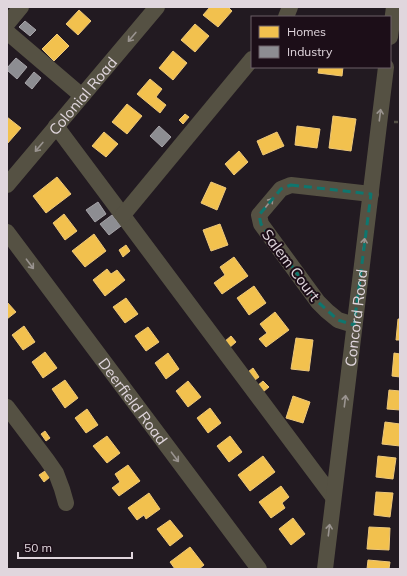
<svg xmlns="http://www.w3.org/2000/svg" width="407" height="576" font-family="Mulish,sans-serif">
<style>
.homes{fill:#f2c14e;stroke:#edc779}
.industry{fill:#8d8d92;stroke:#a6a3a8}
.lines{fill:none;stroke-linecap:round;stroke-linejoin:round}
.path{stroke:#534f46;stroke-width:2.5;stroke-dasharray:4 2;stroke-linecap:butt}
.minor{stroke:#555143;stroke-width:16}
.oneway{stroke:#9a9490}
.marked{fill:none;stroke:#0f766e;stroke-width:3;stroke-dasharray:8 5;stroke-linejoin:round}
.labels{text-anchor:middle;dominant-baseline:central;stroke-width:4;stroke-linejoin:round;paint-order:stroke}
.street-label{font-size:15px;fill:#e0d6dd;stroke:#1c0e18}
</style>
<rect width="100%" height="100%" fill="#221a21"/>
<path class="homes" d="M210,7H228L232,11L218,27L203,15Z
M79,10L91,21L78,35L66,24Z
M195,24L209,36L195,52L181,40Z
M57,34L69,46L54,61L42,49Z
M173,51L187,63L173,80L159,68Z
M319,67H343L342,76L318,73Z
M150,79L162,89L156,97L166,105L160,113L137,94Z
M127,104L142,116L127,134L112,122Z
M185,114L189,117L183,124L179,120Z
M333,116L356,119L351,151L329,148Z
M7,117L21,128L7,144Z
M297,126L320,129L317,148L295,145Z
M104,132L118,144L106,157L92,146Z
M277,132L284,146L263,155L257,141Z
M239,151L248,162L234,175L225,164Z
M57,177L71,194L46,213L33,196Z
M211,182L226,188L217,210L201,203Z
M64,214L77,231L65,240L53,223Z
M220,224L228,245L211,251L203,230Z
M94,234L106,251L85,267L72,251Z
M126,245L130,251L123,257L119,250Z
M234,257L248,276L222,294L214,283L225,275L220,267Z
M107,269L111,274L117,270L125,280L105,296L93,280Z
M254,286L266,303L249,315L237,298Z
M126,298L138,314L125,323L113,307Z
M7,302L16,312L7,319Z
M275,312L289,330L266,347L259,339L267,333L260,324Z
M398,319H400V340H396Z
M24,326L35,342L23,350L12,335Z
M148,327L159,342L146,351L135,336Z
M231,336L236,342L229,348L224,342Z
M296,338L313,340L309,371L291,369Z
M45,352L57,368L43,378L32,362Z
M168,353L179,369L166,379L155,363Z
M394,353L400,354V377L392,376Z
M253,368L259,377L255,380L248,372Z
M65,380L78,398L65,408L52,389Z
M188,381L201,397L188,407L176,391Z
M263,381L269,387L263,392L257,386Z
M389,390L400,391V410L387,409Z
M293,396L310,402L303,423L286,418Z
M210,408L221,423L208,433L197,418Z
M87,409L98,425L86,433L75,418Z
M385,422L400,424V446L382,444Z
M45,431L50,438L46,441L41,434Z
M107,436L120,453L107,463L93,446Z
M230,436L242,452L229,462L217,446Z
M263,456L275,472L250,491L238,475Z
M378,456L396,458L393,479L376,477Z
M128,465L140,481L119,496L112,488L120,482L115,474Z
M45,471L50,477L44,482L39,475Z
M281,486L289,497L282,503L285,508L271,518L259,502Z
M376,492L393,493L390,517L374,515Z
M149,493L160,509L146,519L144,515L137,520L128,508Z
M293,518L305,534L291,545L279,529Z
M170,520L183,536L170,546L157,529Z
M369,527L390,528L389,550L367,549Z
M190,547L204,565L199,569H175L170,562Z
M368,560L390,562L389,569H367Z"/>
<path class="industry" d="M25,21L36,30L30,36L19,27Z
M16,58L27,67L17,79L7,70V68Z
M34,72L41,78L32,89L25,83Z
M159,126L171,137L162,147L150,136Z
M98,202L106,214L95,222L86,210Z
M112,215L121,226L109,235L100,224Z"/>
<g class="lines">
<path class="path" d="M394,122H400"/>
<g class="minor">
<path d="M286,17L290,7"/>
<path d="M7,24L21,7"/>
<path d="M7,32L82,96"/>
<path d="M390,37L394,7"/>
<path d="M56,126L333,497"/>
<path id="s1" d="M7,185L157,7"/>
<path d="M123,215L252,59"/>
<path id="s2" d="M7,232L259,569"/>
<path d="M354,325L338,320L327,311L318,302L261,224L259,215L281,189L291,185L371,194"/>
<path d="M7,407L47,460L56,473L62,489L66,503"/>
<path id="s3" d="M325,569L386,67"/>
</g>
</g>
<defs><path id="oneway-shaft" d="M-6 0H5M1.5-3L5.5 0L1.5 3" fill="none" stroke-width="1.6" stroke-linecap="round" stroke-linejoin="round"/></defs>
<g class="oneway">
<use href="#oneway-shaft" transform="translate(132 37) rotate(130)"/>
<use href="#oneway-shaft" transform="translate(380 115) rotate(-83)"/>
<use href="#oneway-shaft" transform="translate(39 147) rotate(130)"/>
<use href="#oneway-shaft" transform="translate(269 203) rotate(-51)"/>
<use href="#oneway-shaft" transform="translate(364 244) rotate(-83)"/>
<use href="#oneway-shaft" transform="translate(30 264) rotate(53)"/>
<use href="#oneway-shaft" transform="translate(345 401) rotate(-83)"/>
<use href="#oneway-shaft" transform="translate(175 457) rotate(53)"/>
<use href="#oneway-shaft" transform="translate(329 530) rotate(-83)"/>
</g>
<path class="marked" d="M291,185L371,194L354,325L338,320L318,302L261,224L259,215L281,189Z"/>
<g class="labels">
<g class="street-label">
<text stroke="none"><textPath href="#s1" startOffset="117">Colonial Road</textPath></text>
<text transform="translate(291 265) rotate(53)">Salem Court</text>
<text stroke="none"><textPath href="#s3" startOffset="253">Concord Road</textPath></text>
<text stroke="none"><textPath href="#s2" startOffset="211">Deerfield Road</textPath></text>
</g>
</g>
<rect width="407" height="576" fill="none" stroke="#e0d6dd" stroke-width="16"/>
<rect x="251" y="16" width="140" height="52" fill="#1c0e18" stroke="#6a5e67"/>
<rect x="259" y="26" width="20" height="12" fill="#f2c14e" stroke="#6a5e67"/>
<text x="287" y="36" font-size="12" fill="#e0d6dd">Homes</text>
<rect x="259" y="46" width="20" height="12" fill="#8d8d92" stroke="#6a5e67"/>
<text x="287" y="56" font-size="12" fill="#e0d6dd">Industry</text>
<path d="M18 552v6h114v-6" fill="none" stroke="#e0d6dd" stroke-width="2"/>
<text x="24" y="552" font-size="12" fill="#e0d6dd" stroke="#1c0e18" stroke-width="3" paint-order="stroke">50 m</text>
</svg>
